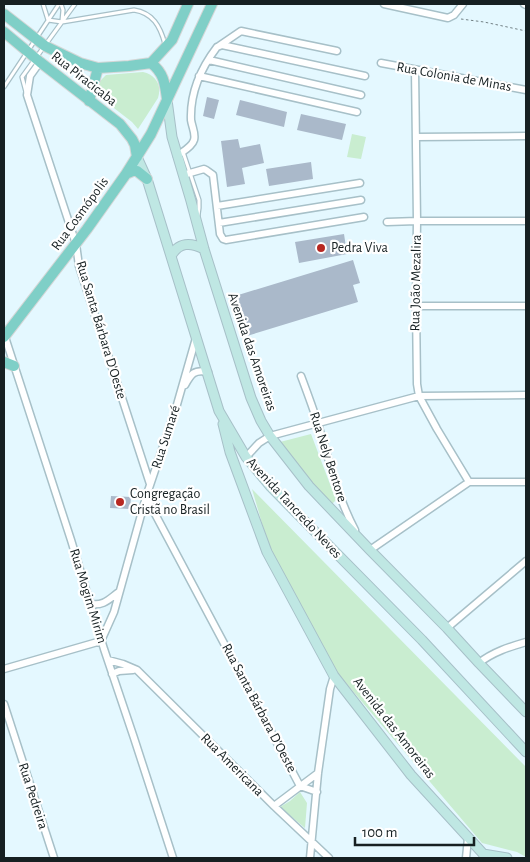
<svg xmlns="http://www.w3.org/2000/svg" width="530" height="862" font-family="'Alegreya Sans',sans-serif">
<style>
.green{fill:#c9edd0}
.building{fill:#aab9ca}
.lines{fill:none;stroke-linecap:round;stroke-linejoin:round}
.lane-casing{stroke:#a7c0c8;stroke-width:5.5}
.street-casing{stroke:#a7c0c8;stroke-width:9}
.secondary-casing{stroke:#a7c0c8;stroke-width:11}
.primary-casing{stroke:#d5d7d7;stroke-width:12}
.path{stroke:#738286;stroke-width:1;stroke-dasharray:2.5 2.5;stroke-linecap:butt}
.lane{stroke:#fff;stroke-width:3}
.street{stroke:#fff;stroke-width:6}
.secondary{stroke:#bfe7e3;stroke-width:9}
.primary{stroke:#7fcfc7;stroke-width:10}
.poi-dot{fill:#b72822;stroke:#fff;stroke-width:2}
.labels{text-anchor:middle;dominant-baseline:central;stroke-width:4.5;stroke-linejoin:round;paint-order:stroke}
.street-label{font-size:14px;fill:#162022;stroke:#fff}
.poi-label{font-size:14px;fill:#162022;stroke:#fff;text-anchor:start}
</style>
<rect width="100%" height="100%" fill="#e4f8ff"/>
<path class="green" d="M143,72C156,75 162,85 158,98L138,129L132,122L101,98L97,89L99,82L106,75Z
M352,134L366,137L361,159L347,157Z
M311,434L336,500L331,505L308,480L280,442Z
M252,489L526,767V857L517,852L482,843L334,669L270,551Z
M300,792L307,803L305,828L280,807L290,801Z"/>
<path class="building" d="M207,97L219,100L214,119L203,116Z
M240,100L287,112L284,127L236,115Z
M301,114L346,124L342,140L297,130Z
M238,139L240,148L260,144L264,163L242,168L245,184L227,187L221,141Z
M311,162L313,179L269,186L266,169Z
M344,234L347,254L299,263L295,242Z
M353,260L360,283L353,285L358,302L247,336L235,296Z
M111,496L131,497L130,509L110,508Z"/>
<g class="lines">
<g class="lane-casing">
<path id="lane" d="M43,4L48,20L62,22L134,10C153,13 160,26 165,44
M61,4L63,10L62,21
M4,87L59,4
M26,92L22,77L75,4
M183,152L199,200V208L198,215"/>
</g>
<g class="street-casing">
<path id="street" d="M384,4L448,18L454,15L463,4
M524,4L526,5
M219,46L241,31L337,51
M209,60L361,95
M40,62L30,76L27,95L76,244L79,266L150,484
M381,63L526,90
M415,70L417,221L416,306L417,384L419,396L437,429L469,482
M199,76L357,112
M416,137L526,136
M177,156C182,152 192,147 194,140C196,134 192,127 191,120C190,94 201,68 217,47L222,45L365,76
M183,175L204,169L206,170L213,175L220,234L223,239L226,240L364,217
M217,206L360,183
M387,222L417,221H526
M219,223L361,200
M416,306H526
M4,334L71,540L104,649L134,738L173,858
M301,376C307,392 313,408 318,424C329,460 337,496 355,530
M185,385C191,374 194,369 208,372
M246,457L259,443L270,436L419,396L526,395
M146,497L300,786
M370,550L469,482H526
M91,604C104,606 109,599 119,592
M447,628L526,561
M108,660L123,664L137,670L274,806L329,858
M479,663C493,652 509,647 526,642
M4,669L101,641L114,612L146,497L176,408L196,338
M112,674L119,671L133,670
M4,704L54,858
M300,786L317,792
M274,806L318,773
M310,858L318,773L330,689L334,676
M466,858L468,838"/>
</g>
<g class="secondary-casing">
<path id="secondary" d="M167,100L172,137L191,201L204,249L251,398L261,421L270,436L309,486L370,550L447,628L479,663L526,712
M137,157L147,179L219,411L246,457L271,487L422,640L526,752
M171,256C179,242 190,242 204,249
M223,424L230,452L267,552L334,676L411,775L487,858
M483,854L507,858"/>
</g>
<g class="primary-casing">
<path id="primary" d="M4,14L45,46L80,63L98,68L129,66L151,63
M4,32L40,62L120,124L132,139L135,145L137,157
M151,63L172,40L188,4
M151,63C164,73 165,84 167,99
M89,101L98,68
M126,174L133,171H137L147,179
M4,337L87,229L126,174L151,134L212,4
M4,362L14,366"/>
</g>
<path class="path" d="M461,19L484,22L526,31"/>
<use href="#lane" class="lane"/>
<use href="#street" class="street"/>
<use href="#secondary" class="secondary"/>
<use href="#primary" class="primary"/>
</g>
<g class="poi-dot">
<circle cx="321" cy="248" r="5"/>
<circle cx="120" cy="502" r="5"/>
</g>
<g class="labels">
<g class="street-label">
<text transform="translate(454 77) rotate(10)">Rua Colonia de Minas</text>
<text transform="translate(84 79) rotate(38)">Rua Piracicaba</text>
<text transform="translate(80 214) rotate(-54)">Rua Cosmópolis</text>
<text transform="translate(416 283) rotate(-89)">Rua João Mezalira</text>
<text transform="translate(101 330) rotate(73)">Rua Santa Bárbara D'Oeste</text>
<text transform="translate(252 352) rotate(71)">Avenida das Amoreiras</text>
<text transform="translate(166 437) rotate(-72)">Rua Sumaré</text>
<text transform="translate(328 457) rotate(72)">Rua Nely Bentore</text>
<text transform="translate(294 508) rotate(47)">Avenida Tancredo Neves</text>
<text transform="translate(88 596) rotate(73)">Rua Mogim Mirim</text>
<text transform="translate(259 708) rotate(62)">Rua Santa Bárbara D'Oeste</text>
<text transform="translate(394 728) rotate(52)">Avenida das Amoreiras</text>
<text transform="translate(232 765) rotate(45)">Rua Americana</text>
<text transform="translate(33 796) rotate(72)">Rua Pedreira</text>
</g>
<g class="poi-label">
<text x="331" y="248">Pedra Viva</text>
<text x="130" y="494">Congregação<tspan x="130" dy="16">Cristã no Brasil</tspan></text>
</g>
</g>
<rect width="530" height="862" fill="none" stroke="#162022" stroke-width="10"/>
<path d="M355 837v8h119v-8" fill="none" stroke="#162022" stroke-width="2.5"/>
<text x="362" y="837" font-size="15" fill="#162022" stroke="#ffffff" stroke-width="4" paint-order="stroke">100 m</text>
</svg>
